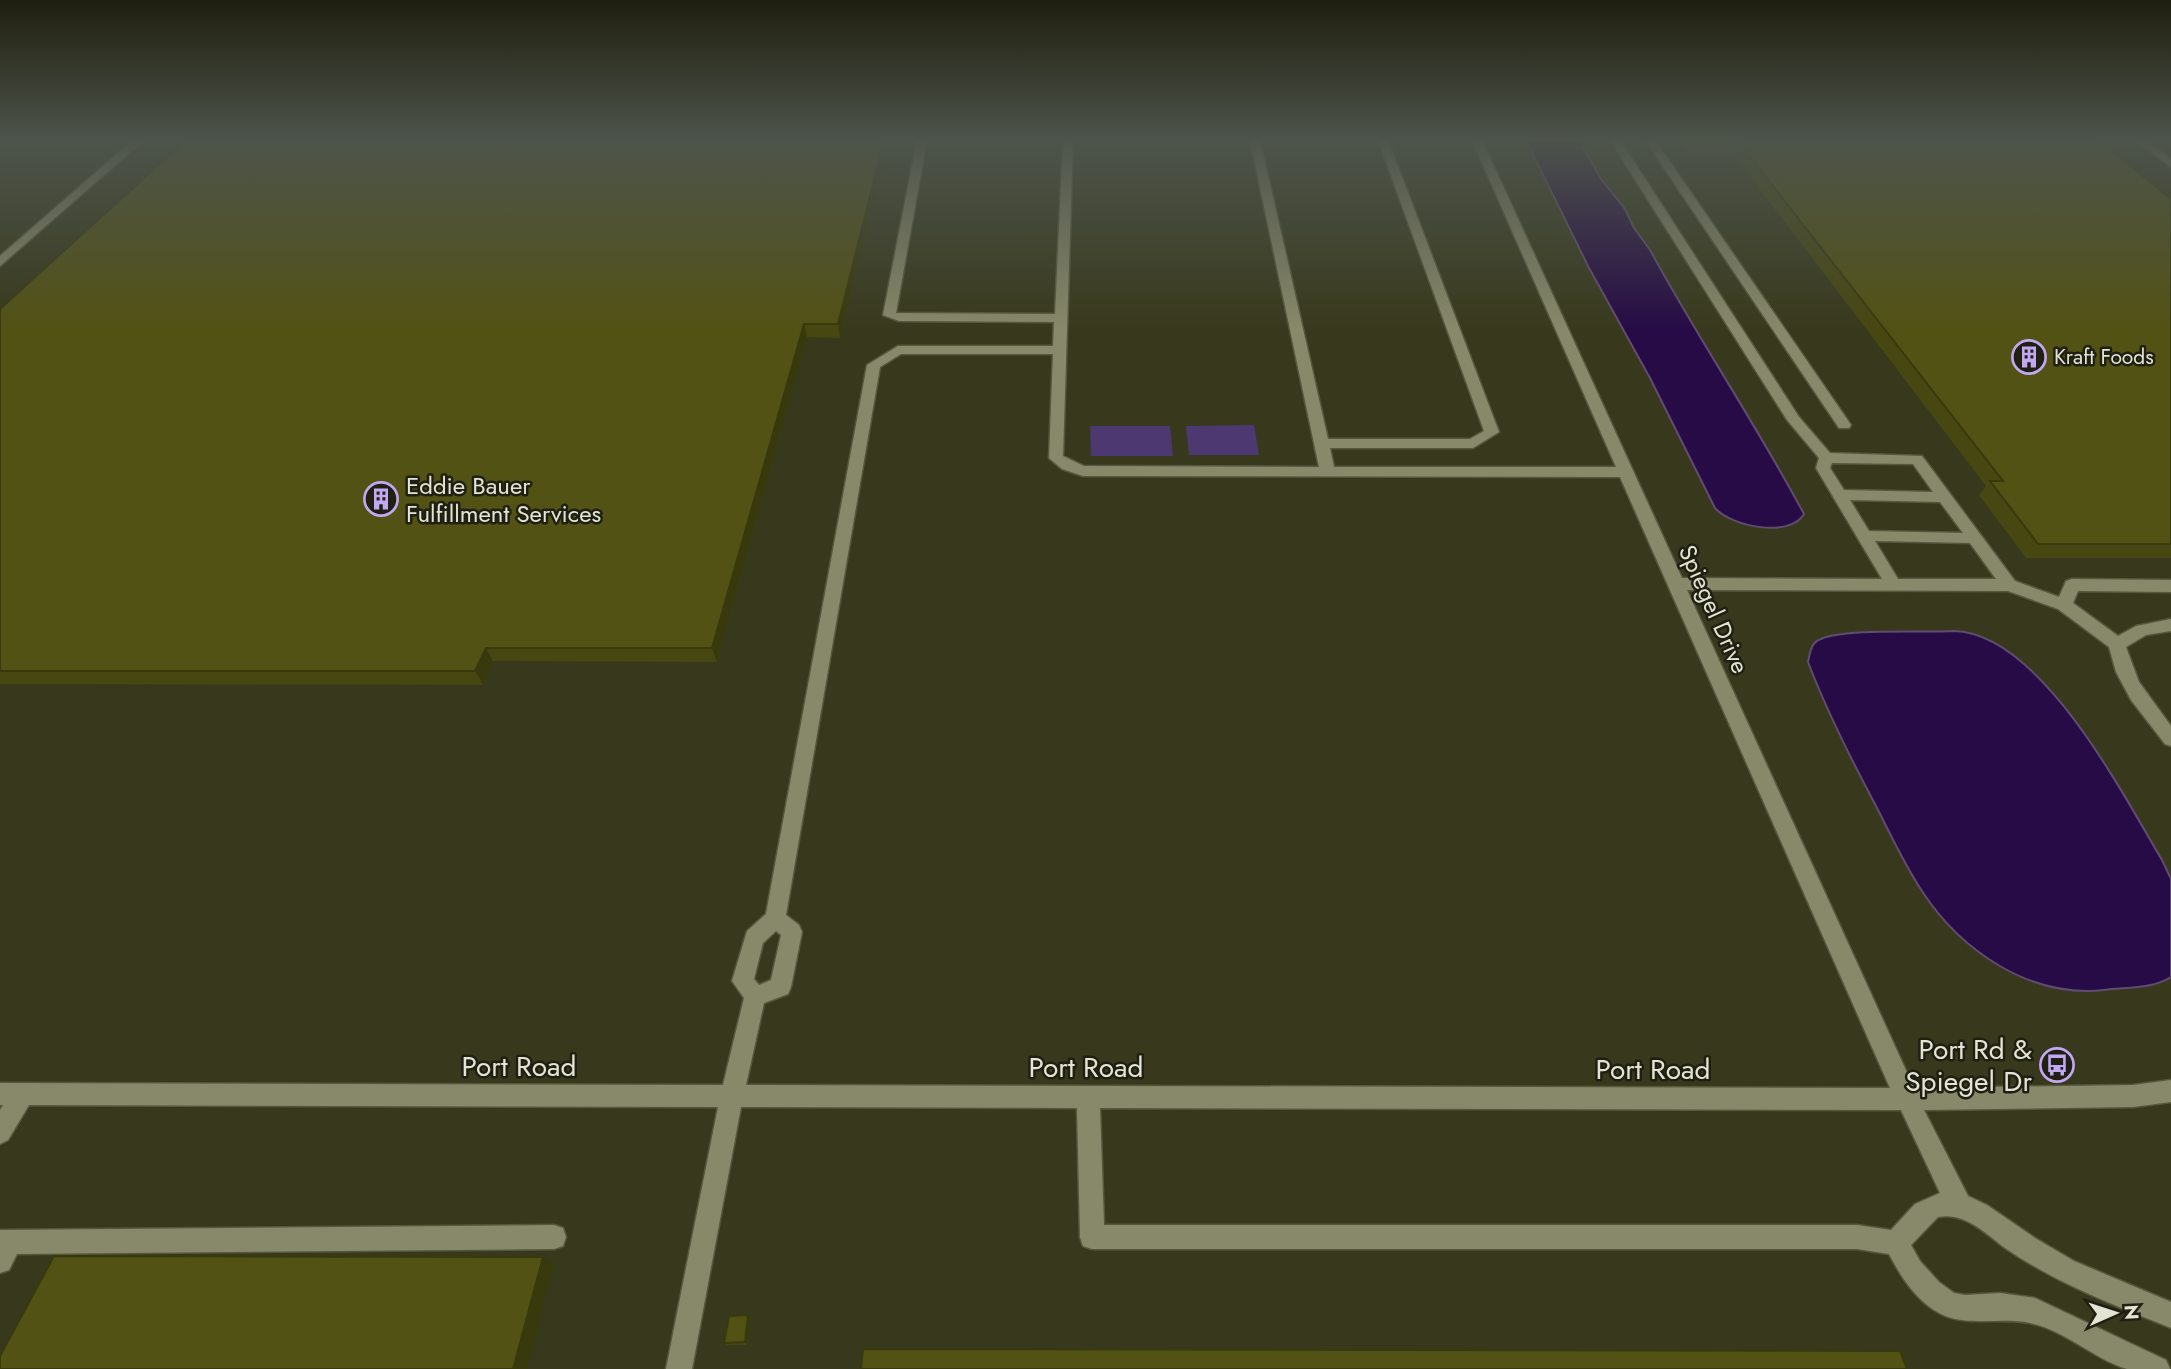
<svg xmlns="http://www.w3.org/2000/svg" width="2171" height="1369" font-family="Jost,sans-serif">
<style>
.green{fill:#4e3872}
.water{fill:#260b46;stroke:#5f4c70;stroke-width:2}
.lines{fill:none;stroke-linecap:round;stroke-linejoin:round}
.minor-casing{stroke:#57573e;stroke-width:3}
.minor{fill:#88896a;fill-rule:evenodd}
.wall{fill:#474711}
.shaded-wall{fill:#39390e}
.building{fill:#525214;stroke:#39390e;stroke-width:2}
.labels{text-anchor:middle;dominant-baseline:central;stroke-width:5;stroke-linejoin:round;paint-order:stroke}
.far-poi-label{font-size:21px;fill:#e3e4d3;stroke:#1f1f12;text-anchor:start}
.poi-label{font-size:24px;fill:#e3e4d3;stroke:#1f1f12;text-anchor:start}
.street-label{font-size:24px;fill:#e3e4d3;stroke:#1f1f12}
.near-poi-label{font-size:28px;fill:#e3e4d3;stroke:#1f1f12;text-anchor:end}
.near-street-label{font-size:28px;fill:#e3e4d3;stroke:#1f1f12}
</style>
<rect width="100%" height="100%" fill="#38391c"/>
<path class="green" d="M1254,425L1259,455H1189L1186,426Z
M1090,426H1170L1173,456H1091Z"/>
<path class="water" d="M1526,140H1579L1601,179L1625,209L1634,228L1650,250C1699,340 1756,424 1804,514C1790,538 1732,527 1715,508L1650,378L1588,266Z
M1954,631C2040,633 2122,793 2162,860L2171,879V977C2152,989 2127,987 2104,990C2030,998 1961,951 1922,891C1904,864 1891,835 1876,806C1851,759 1827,712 1808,662C1810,653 1811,642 1821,639C1848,628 1921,633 1954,631Z"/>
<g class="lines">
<g class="minor-casing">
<path id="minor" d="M133,140H144L0,266V256Z
M917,140H927L896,313L1055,314L1063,140H1073L1063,456L1084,466L1319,467L1250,140H1260L1328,439H1470L1484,431L1378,140H1388L1499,432L1473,448H1330L1334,467H1616L1472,140H1482L1682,578L1882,579L1816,468L1819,458L1787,420L1610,140H1620L1799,417L1830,453L1922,456L2015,581L2059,597L2066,581L2072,579L2171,580V592L2078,591L2073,603L2118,636L2136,626L2171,619V631L2146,635L2126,647L2139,682L2171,726V746L2165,744L2131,700L2116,672L2109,647L2058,609L2008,591L1687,590L1914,1088L2133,1085L2171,1080V1102L2133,1107L1924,1110L1968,1196L1987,1205L2035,1238L2074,1261L2171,1302V1328C2114,1305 2056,1283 2005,1248C1985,1233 1965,1212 1938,1217L1911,1245L1920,1261L1939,1282L1954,1293L1965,1295L2000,1293L2035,1298L2166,1360L2170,1369C2157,1369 2140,1369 2127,1369C2094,1359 2065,1330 2030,1323C2002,1317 1966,1327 1941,1314C1916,1301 1901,1277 1889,1254L1857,1249H1092L1083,1246L1080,1237L1077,1108L741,1107L692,1369H666L718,1107L29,1105L8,1140L0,1144V1110L3,1105H0V1083L723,1085L744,998L732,981L747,931L766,914L867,365L898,346H1053L1054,322L899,321L883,315ZM901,354H1053L1049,458L1062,469L1083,476L1620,477L1890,1088L746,1085L764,1003L788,994L791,987L802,932L799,925L786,915L880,367ZM1832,463L1913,464L1933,492L1844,490L1830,468ZM1850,500L1940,502L1963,533L1869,531ZM1875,541L1970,543L1996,579H1898ZM776,931L781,935L771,980L759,985L754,979L763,943ZM1100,1108L1901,1110L1940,1193L1915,1204L1891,1230L1857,1225H1104Z
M1645,140H1655L1851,425L1849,428H1839Z
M2135,140H2146L2171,159V167Z
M554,1225L563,1228L566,1237L563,1246L554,1249L17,1254L9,1270L0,1273V1230Z"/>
</g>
<use href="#minor" class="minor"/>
</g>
<path class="wall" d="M888,140L840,338L807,337L717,662L493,661L483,685L0,684V309Z
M1677,140H2099L2171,199V558H2026L1979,495L1986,486L1732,153H1686Z
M751,1318L747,1345H727L724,1343Z"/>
<path class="shaded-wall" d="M884,140H888L840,338L838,324Z
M804,324L807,337L717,662L712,648Z
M486,648L493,661L483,685L475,671Z
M543,1257L553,1265L527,1369H513Z
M748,1315L751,1318L747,1345L745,1342Z"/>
<path class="building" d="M186,140H884L838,324H804L712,648H486L475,671H0V309Z
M1691,140H2099L2171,199V544H2038L1990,481H2003L1737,140Z
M54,1256L543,1257L513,1369H0V1356Z
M748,1315L745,1342L724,1343L729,1316Z
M863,1349L1900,1351L1907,1369H861Z"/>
<linearGradient id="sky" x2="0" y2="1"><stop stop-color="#1f1f0f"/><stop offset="0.42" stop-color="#4d544b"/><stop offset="1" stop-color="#4d544b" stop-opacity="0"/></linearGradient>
<rect width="2171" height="331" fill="url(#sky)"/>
<defs>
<g id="building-ring" transform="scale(1.75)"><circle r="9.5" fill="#1f1f12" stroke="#c2a8f3" stroke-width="1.5"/><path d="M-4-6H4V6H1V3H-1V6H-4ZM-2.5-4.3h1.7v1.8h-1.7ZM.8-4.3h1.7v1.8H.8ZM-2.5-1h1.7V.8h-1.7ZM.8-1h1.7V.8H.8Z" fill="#c2a8f3"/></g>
<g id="bus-ring" transform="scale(1.75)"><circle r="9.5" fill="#1f1f12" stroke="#c2a8f3" stroke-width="1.5"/><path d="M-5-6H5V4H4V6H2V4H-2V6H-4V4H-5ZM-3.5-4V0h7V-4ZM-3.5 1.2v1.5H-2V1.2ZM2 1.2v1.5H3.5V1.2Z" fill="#c2a8f3"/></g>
</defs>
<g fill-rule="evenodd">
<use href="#building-ring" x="2029" y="357"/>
<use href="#building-ring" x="381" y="499"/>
<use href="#bus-ring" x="2057" y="1065"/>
</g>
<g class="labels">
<g class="far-poi-label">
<text x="2054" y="357">Kraft Foods</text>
</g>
<g class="poi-label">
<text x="406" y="485">Eddie Bauer<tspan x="406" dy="28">Fulfillment Services</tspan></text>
</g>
<g class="street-label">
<text transform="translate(1714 609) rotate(66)">Spiegel Drive</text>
</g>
<g class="near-poi-label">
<text x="2032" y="1049">Port Rd &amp;<tspan x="2032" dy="32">Spiegel Dr</tspan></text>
</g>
<g class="near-street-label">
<text x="519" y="1066">Port Road</text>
<text x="1086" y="1067">Port Road</text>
<text x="1653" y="1069">Port Road</text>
</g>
</g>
<g transform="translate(2115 1313) rotate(87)" stroke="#1f1f12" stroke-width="5" paint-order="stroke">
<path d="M0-5L12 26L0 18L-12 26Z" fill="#e3e4d3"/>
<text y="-10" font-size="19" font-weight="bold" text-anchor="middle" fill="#e3e4d3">N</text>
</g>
</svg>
